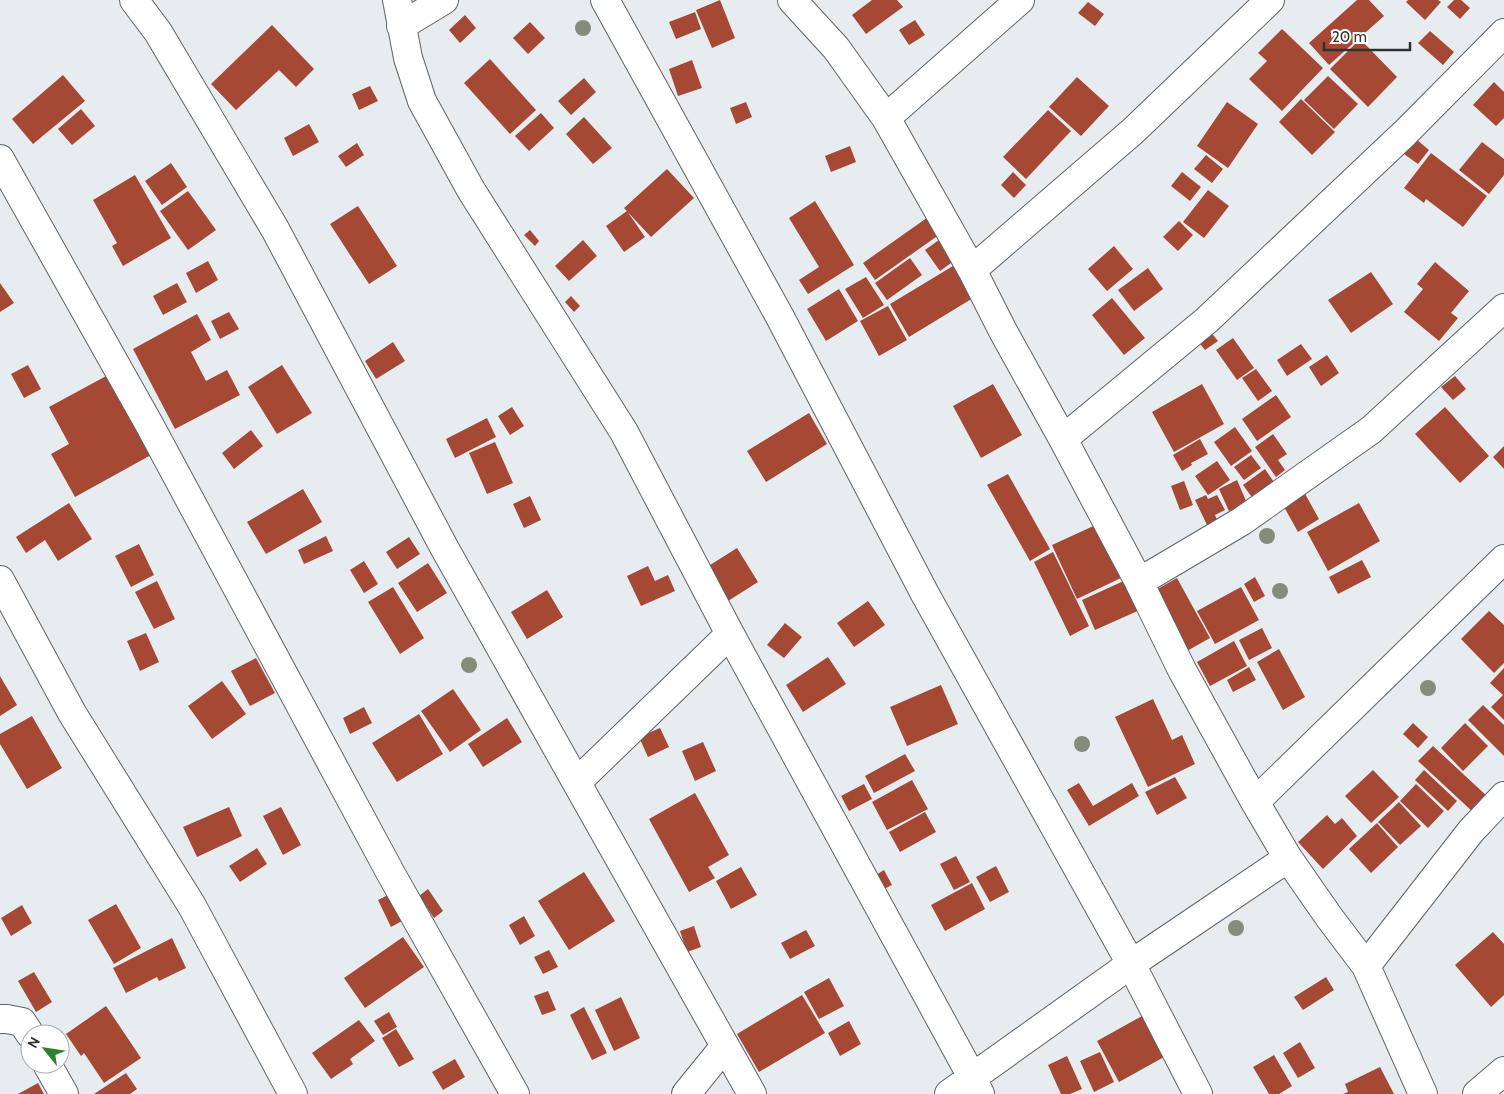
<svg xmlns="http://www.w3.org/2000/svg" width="1504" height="1094" font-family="Cabin,sans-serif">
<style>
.building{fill:#a54834}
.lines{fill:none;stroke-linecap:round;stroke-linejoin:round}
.street-casing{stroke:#5e6366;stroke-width:30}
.street{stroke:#fff;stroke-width:28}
.tree{fill:#838d7a}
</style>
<rect width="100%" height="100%" fill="#e7ecf1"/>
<path class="building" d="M720,0L735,38L712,48L696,10Z
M872,0H897L903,7L866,34L852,15Z
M1357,0H1369L1384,16L1329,65L1309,43Z
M1408,0H1438L1441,2L1425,20L1406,2Z
M1454,0H1461L1470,8L1460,19L1447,7Z
M1088,2L1104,14L1095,26L1078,13Z
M695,12L701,29L676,39L669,22Z
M465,15L476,28L460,43L449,30Z
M915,20L925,35L909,45L899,30Z
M530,22L545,38L528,54L513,38Z
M272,25L314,69L296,87L279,70L236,110L211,84Z
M1282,29L1323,68L1282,111L1249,79L1267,61L1258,53Z
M1430,31L1454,52L1443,65L1418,43Z
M1360,39L1397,77L1368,107L1330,69Z
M490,59L536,110L510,134L464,83Z
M692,60L702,88L678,96L669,69Z
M63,75L85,101L33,144L12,119Z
M1328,76L1358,104L1334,129L1304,100Z
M1077,77L1109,106L1081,136L1049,107Z
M584,78L596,92L571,115L558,101Z
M1494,82L1504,92V118L1496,126L1473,105Z
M370,86L378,101L359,110L352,94Z
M1301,99L1335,132L1312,155L1279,122Z
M746,102L752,117L736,124L730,108Z
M1227,102L1258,124L1228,168L1197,146Z
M81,109L95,126L72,145L58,129Z
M1048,110L1071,131L1026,179L1003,157Z
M541,113L554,128L529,151L515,136Z
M584,117L612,148L593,164L566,134Z
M309,124L319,142L293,156L284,138Z
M1416,139L1429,150L1418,164L1404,154Z
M1482,142L1504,159V175L1489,194L1459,170Z
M357,143L364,155L346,167L338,156Z
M850,146L856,162L831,172L825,156Z
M1431,153L1487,196L1463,227L1426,199L1424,203L1404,188Z
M1206,155L1223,169L1212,183L1194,169Z
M171,163L187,187L162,205L145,181Z
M667,169L694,198L651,237L624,208Z
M1013,172L1026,185L1014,198L1001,185Z
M1182,172L1201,187L1190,201L1171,186Z
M135,175L171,238L123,266L112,246L117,243L93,200Z
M1208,190L1229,206L1204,238L1183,222Z
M188,191L216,230L188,250L160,211Z
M815,201L854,265L808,294L799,280L819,267L789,218Z
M358,206L397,266L369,284L330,224Z
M627,211L645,237L624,252L606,226Z
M931,215L943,232L875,280L863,263Z
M1179,221L1193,235L1178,251L1163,237Z
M530,230L539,241L535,246L524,235Z
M943,237L958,258L940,271L925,250Z
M583,240L597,256L569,281L555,266Z
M1114,246L1133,269L1107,291L1088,269Z
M910,258L922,275L887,300L875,283Z
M208,261L218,280L196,293L186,273Z
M1435,262L1469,291L1451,313L1458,318L1439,341L1404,312L1423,289L1417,284Z
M958,263L978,295L909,337L890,304Z
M1148,268L1163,289L1134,311L1118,290Z
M1371,272L1393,304L1351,333L1328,300Z
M866,277L884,305L863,318L845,289Z
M0,283L14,303L0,312Z
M177,283L187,302L163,315L153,296Z
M839,289L858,321L826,341L807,309Z
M571,296L580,306L574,312L565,302Z
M1112,298L1145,338L1124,355L1092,315Z
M888,306L907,340L879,356L860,321Z
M229,312L239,329L220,339L211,321Z
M197,314L211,340L191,352L206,381L227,370L240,395L175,429L133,349Z
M1210,331L1218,341L1205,350L1197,340Z
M1233,338L1254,368L1237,380L1216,350Z
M393,342L405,361L376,379L365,361Z
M1301,344L1312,359L1287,376L1277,360Z
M1327,355L1339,373L1321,386L1309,367Z
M28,365L41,389L24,398L11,374Z
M282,365L312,413L277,434L248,387Z
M1256,369L1272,391L1258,401L1242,378Z
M108,375L151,455L75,497L51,454L69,444L49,407Z
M1455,376L1466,389L1453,400L1441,387Z
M993,384L1022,435L981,458L953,406Z
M1202,384L1224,424L1174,452L1152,412Z
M1276,395L1291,417L1257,441L1242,419Z
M512,407L524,426L510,435L498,416Z
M1445,407L1489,456L1460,483L1415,434Z
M809,413L827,444L766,482L747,451Z
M487,418L496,437L455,458L446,439Z
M1235,427L1252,451L1231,466L1214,442Z
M251,430L263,446L234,469L222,453Z
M1273,434L1287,454L1278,460L1285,470L1276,477L1255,447Z
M1200,439L1208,454L1191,463L1192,465L1182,471L1173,455Z
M495,442L513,483L487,494L469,453Z
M1504,446V469L1493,457Z
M1251,455L1261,468L1244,480L1234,467Z
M1217,461L1230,480L1208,495L1195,476Z
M1265,469L1276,485L1254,500L1243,485Z
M1008,474L1050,549L1030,561L987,485Z
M1237,480L1247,503L1229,511L1219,489Z
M1184,481L1193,505L1180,510L1171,486Z
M303,489L322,522L266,554L247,522Z
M1304,492L1319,519L1298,532L1283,505Z
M1206,495L1208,499L1217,495L1225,510L1215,515L1218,522L1208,527L1195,500Z
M530,496L541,520L524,528L513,504Z
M69,503L92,539L58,561L45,540L26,553L16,537Z
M1359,503L1380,541L1328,571L1307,532Z
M1100,523L1125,576L1077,599L1052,545Z
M326,536L333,551L304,564L298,550Z
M409,537L420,554L397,569L386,552Z
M139,544L154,575L131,587L115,556Z
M737,548L758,582L728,601L707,567Z
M1053,552L1089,626L1070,636L1034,562Z
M1362,560L1371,577L1338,594L1329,577Z
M364,561L378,584L364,593L350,570Z
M428,563L447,593L417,612L398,583Z
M648,566L655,581L668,575L675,591L641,606L627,576Z
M1255,577L1265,596L1254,602L1244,584Z
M1177,578L1210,638L1187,651L1154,591Z
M1128,579L1142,609L1095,630L1082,600Z
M157,581L175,619L154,629L135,592Z
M393,587L424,638L400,654L368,602Z
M1241,587L1259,620L1215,644L1197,611Z
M547,590L563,617L527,639L511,612Z
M868,601L885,625L854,647L837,623Z
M1489,611L1504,625V663L1494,673L1461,639Z
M785,623L802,637L784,658L767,645Z
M1262,628L1272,648L1249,660L1239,640Z
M146,633L159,662L140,671L127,641Z
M1234,641L1247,666L1210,686L1197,662Z
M1279,649L1305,697L1283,710L1257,662Z
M828,657L846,684L803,712L786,685Z
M256,658L275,693L250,706L231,671Z
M1249,667L1256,680L1233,692L1227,680Z
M1504,668V720L1491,707L1503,695L1490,683Z
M0,676L17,705L0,716Z
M222,681L246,714L212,739L188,706Z
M941,685L958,724L907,746L890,707Z
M453,689L481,730L450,752L421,711Z
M1153,699L1172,740L1182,735L1195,764L1148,787L1115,717Z
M1483,705L1504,725V756L1468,720Z
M364,707L372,723L350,734L343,718Z
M419,714L443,754L397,782L372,743Z
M32,716L62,768L27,789L0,744V734Z
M507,718L522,742L483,767L468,744Z
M1413,723L1428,737L1418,748L1403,734Z
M1465,723L1488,746L1463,771L1441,748Z
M660,728L669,747L648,757L639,737Z
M703,742L716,771L695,781L682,751Z
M1433,746L1489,798L1474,813L1418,761Z
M905,754L915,771L874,793L865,776Z
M1373,770L1399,797L1371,823L1345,796Z
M1424,770L1457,801L1448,811L1415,780Z
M1175,777L1187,798L1157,815L1145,792Z
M912,780L928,809L887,830L872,802Z
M1079,783L1093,806L1132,783L1139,796L1089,826L1067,790Z
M864,784L872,799L849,811L841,796Z
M1416,784L1444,811L1428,828L1400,801Z
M695,793L729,855L708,867L715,878L689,892L649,819Z
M1399,802L1421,826L1400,845L1378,822Z
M229,807L242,836L197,857L183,827Z
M281,807L301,845L283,855L263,816Z
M925,812L936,832L900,852L889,832Z
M1327,815L1335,824L1342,818L1357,836L1323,869L1298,842Z
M1377,823L1398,847L1371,873L1349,849Z
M257,848L267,864L240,882L229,866Z
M956,856L970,882L954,890L940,864Z
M996,866L1009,892L990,902L976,877Z
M741,867L757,895L731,909L716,881Z
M884,870L892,885L884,889L876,875Z
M584,872L615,921L569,950L538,901Z
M972,883L985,909L945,931L931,905Z
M428,889L443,911L434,918L419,896Z
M390,894L402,921L391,927L378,900Z
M116,904L141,948L114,964L88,920Z
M22,905L32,923L11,936L1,918Z
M524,916L535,936L520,945L509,925Z
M694,926L701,947L687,952L680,931Z
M806,930L815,946L790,959L781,943Z
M1493,932L1504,944V995L1491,1007L1455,965Z
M403,937L424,967L365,1008L344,978Z
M172,938L186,968L159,981L157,977L126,993L113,968Z
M549,950L558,967L543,974L534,957Z
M34,972L52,1002L36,1012L18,981Z
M1326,977L1334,990L1303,1010L1294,997Z
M829,978L844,1006L819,1019L804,992Z
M548,991L556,1010L542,1015L534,996Z
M802,995L825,1033L759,1072L737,1034Z
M621,997L640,1038L614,1051L595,1010Z
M106,1006L141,1058L104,1083L84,1053L81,1056L66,1034Z
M584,1007L607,1053L592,1060L570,1015Z
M389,1012L397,1027L383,1035L374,1021Z
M1142,1016L1164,1057L1119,1082L1097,1041Z
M359,1020L375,1041L350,1059L353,1064L331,1079L312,1053Z
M849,1021L861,1044L840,1056L828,1033Z
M396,1029L414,1059L399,1067L382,1038Z
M1300,1042L1315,1068L1298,1078L1283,1053Z
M1100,1052L1114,1082L1094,1092L1080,1061Z
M1274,1055L1292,1086L1279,1094H1269L1253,1067Z
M1067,1056L1082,1089L1070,1094H1061L1048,1065Z
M455,1059L465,1077L443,1090L432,1072Z
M1380,1067L1394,1094H1343L1348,1092L1345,1084Z
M126,1073L137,1089L130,1094H94Z
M38,1083L44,1094H18Z"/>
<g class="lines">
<g class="street-casing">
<path id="street" d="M134,0L158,32L275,229L445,549L752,1094
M397,0L408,58L422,101L471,190L624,432L730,634L972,1077L980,1094
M605,0L780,317L925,594L1131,964L1198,1094
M792,0L836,48L886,118L972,270L1004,333L1063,439L1139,582L1182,670L1255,802L1288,858L1329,917L1366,966L1423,1094
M401,26L444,0
M886,118L1020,0
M0,159L149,424L390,872L515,1094
M972,270L1133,131L1270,0
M1063,439L1207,320L1405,133L1504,33
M0,580L72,713L192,906L293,1094
M1139,582L1242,521L1371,430L1504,308
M577,782L730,634
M1255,802L1504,559
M1366,966L1471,831L1504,796
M0,1019H7L22,1022L30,1034
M47,1064L64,1094
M686,1094L725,1046
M949,1094L1131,964L1288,858
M1477,1094L1504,1071"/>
</g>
<use href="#street" class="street"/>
</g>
<g class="tree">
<circle cx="583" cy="28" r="8"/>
<circle cx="1267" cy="536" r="8"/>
<circle cx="1280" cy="591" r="8"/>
<circle cx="469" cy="665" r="8"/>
<circle cx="1428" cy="688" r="8"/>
<circle cx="1082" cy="744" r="8"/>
<circle cx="1236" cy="928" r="8"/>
</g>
<g transform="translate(45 1049) rotate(300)"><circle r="24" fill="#ffffff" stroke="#acadad"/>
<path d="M0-4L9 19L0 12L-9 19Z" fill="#2d812f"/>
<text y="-8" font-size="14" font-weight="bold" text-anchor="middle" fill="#2f3133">N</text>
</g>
<path d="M1324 42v8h86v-8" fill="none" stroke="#2f3133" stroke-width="2.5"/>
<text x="1332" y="42" font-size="15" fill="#2f3133" stroke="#ffffff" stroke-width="4" paint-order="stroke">20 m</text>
</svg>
